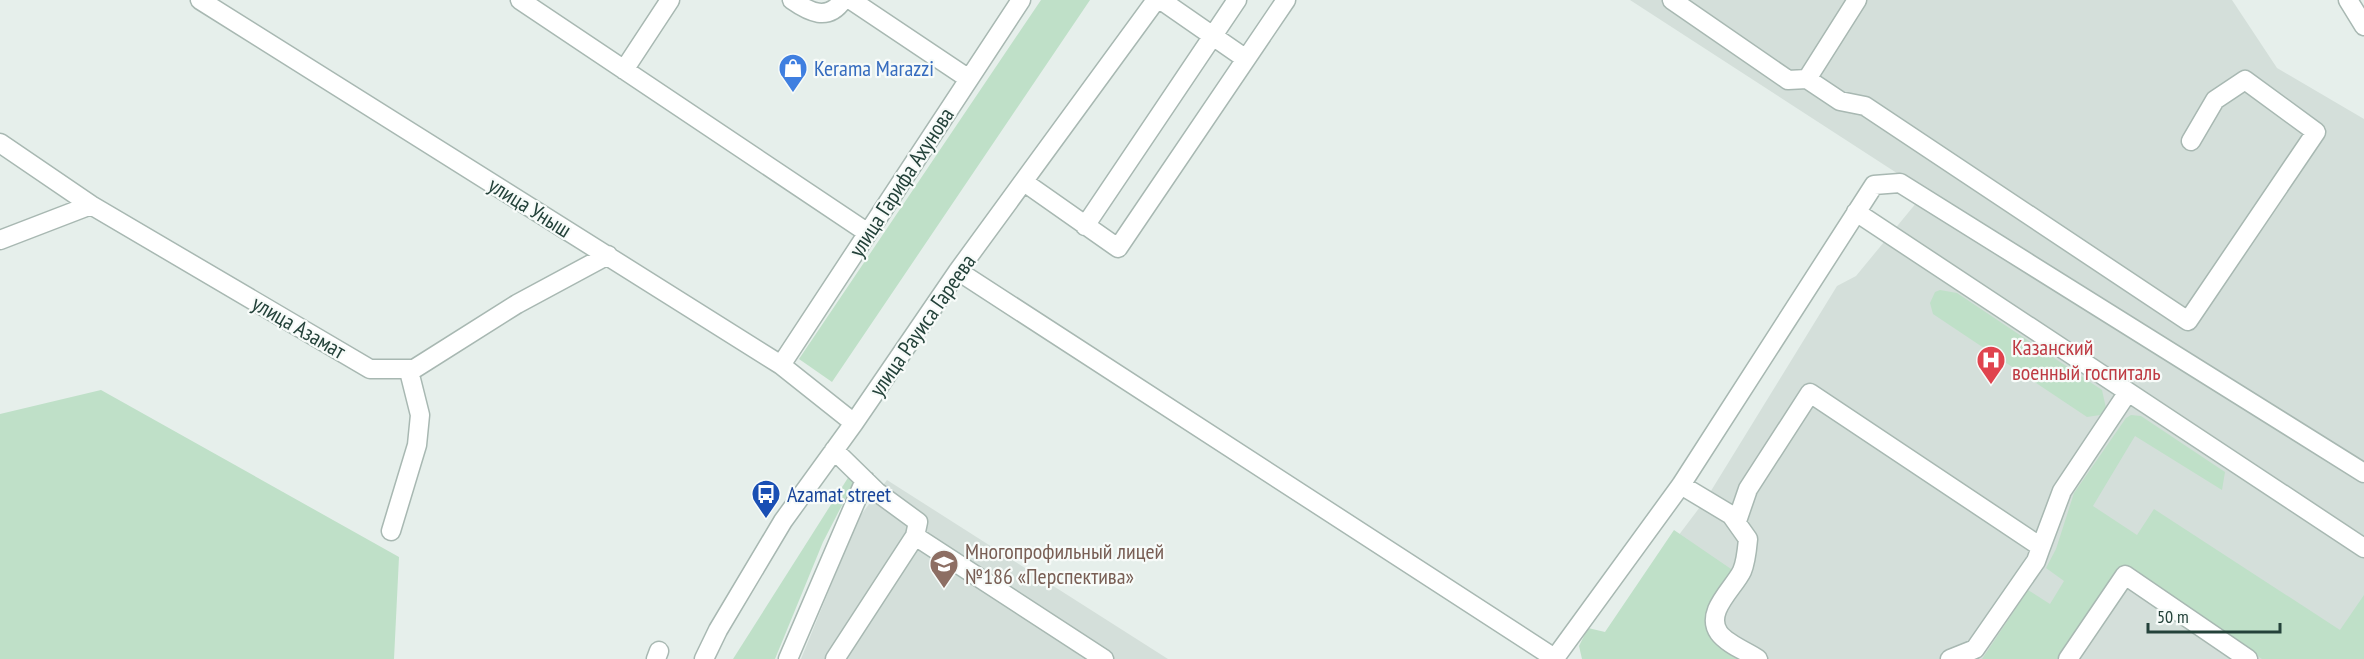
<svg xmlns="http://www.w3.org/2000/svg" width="2364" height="659" font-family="'PT Sans Narrow',sans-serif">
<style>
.built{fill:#d4dfda}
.green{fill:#bfe0c8}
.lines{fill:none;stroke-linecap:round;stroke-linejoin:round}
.minor-casing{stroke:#a8b8b2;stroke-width:21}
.minor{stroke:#fff;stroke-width:18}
.labels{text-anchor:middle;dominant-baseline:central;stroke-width:4.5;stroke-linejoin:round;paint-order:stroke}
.shop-label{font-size:22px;fill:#366cbe;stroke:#f7fbf9;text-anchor:start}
.street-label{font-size:22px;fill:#24423a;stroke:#f7fbf9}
.health-label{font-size:22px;fill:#be3a42;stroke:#f7fbf9;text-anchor:start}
.transit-label{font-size:22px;fill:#164399;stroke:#f7fbf9;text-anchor:start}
.education-label{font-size:22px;fill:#785e54;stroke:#f7fbf9;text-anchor:start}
</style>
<rect width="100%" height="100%" fill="#e6efeb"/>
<path class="built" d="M1630,0H2232L2277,68L2364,119V476Z
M1917,202L2364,484V659H1651L1607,630L1706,499L1837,286L1856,276Z
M887,480L1168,659H801L858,519Z"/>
<path class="green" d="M1041,0H1090L832,382L799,359Z
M1940,290L1957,293L2102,390L2106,408L2100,415L2087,417L1933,314L1930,303L1935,292Z
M101,390L399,557L394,659H0V414Z
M2131,415L2141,416L2225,472L2222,490L2135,436L2093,506L2137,535L2154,509L2340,630L2364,595V659H2262L2123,565L2057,659H1982L2028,590L2050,604L2064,581L2046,568L2056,549L2074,493L2126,418Z
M851,473L855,480L823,542L775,659H733Z
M1674,530L1734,571L1712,603L1744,659H1582L1579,646L1588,628L1605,632Z"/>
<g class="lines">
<g class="minor-casing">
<path id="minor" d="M200,0L781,365L854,423
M520,0L868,233
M792,0C809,12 828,22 843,0
M851,0L969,79
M1161,0L1246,59
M1672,0L1788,80L1807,79L1857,0
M2348,0L2364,26
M624,70L670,0
M1807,79L1840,101L1865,106L2188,321L2316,132L2245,80L2215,100L2191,141
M0,143L91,205L370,369H414L517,304L608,255
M1024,182L1118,248L1286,0
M1856,212L2364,548
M1085,226L1237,0
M0,240L91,205
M958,271L1556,659
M781,365L1021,0
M834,450L877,492L918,522L915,536
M1681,485L1731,515L1748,539C1747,550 1746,562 1742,571C1734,588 1704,612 1719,633C1727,644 1748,652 1758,659
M1737,521L1748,489L1810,393L2041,547L2062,491L2128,392
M391,531L417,445L420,415L409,371
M1555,658L1681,485L1874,185L1900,183L2364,473
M656,659L659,651
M704,659L718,630L783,521L854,423L958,271L1156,0
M788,659L865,480
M835,659L915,536L1104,659
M1950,659L1975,649L2036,561L2041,547
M2068,659L2125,575L2248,659"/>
</g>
<use href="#minor" class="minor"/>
</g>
<defs>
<g id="shop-pin" transform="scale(1.5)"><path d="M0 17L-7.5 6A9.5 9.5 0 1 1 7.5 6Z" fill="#3f7fe0" stroke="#f7fbf9"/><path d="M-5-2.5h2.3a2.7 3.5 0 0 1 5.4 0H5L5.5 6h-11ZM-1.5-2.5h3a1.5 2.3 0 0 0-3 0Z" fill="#fff"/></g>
<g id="hospital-pin" transform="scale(1.5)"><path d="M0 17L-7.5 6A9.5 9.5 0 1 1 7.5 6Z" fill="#e0444e" stroke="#f7fbf9"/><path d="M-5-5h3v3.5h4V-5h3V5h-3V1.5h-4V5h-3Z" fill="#fff"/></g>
<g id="bus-pin" transform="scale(1.5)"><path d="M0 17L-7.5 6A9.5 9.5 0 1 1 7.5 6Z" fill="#1a4fb4" stroke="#f7fbf9"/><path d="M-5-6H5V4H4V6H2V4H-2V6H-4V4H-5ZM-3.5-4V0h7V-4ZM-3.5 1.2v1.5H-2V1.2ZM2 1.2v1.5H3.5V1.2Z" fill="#fff"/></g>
<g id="school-pin" transform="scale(1.5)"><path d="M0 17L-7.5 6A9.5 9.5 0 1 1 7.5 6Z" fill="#8d6e63" stroke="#f7fbf9"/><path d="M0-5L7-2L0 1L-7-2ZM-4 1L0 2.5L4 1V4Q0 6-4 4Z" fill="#fff"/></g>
</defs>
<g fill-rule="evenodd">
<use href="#shop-pin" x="793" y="68"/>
<use href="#hospital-pin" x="1991" y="360"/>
<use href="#bus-pin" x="766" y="494"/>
<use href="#school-pin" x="944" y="564"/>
</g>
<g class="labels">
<g class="shop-label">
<text x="814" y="68">Kerama Marazzi</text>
</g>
<g class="street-label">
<text transform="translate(901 182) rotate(-57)">улица Гарифа Ахунова</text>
<text transform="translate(530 207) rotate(32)">улица Уныш</text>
<text transform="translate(922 325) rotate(-55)">улица Рауиса Гареева</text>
<text transform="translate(299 327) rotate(30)">улица Азамат</text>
</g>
<g class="health-label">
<text x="2012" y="347">Казанский<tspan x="2012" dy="25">военный госпиталь</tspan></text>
</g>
<g class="transit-label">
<text x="787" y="494">Azamat street</text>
</g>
<g class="education-label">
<text x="965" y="551">Многопрофильный лицей<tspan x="965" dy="25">№186 «Перспектива»</tspan></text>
</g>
</g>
<path d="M2148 623v9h132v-9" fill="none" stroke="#24423a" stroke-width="3"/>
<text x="2157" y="623" font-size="18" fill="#24423a" stroke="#f7fbf9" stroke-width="4.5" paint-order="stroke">50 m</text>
</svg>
